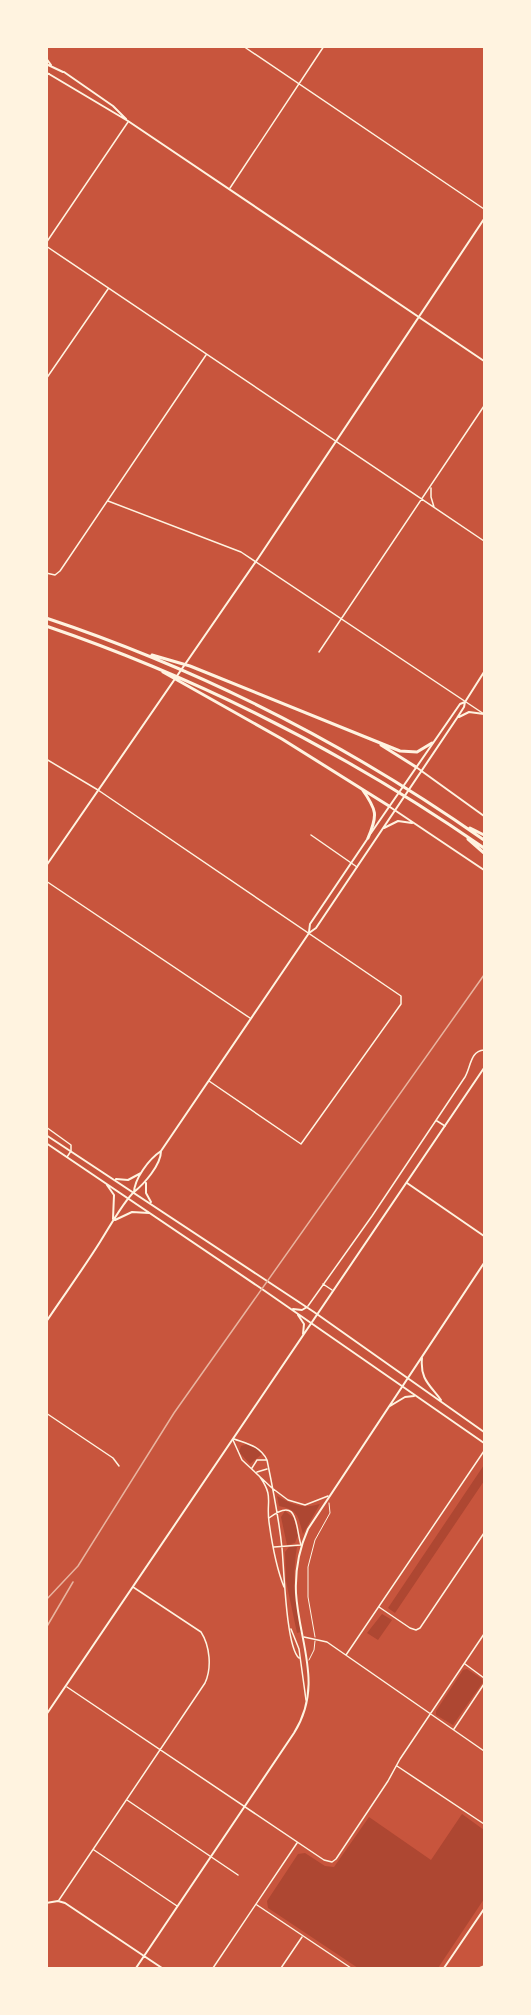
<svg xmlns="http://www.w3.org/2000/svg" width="531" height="2015" font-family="Spectral,serif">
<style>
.green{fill:#ae4732}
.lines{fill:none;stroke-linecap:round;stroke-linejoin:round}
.service{stroke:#fff3e0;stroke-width:1}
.minor{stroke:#fff3e0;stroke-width:1.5}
.tertiary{stroke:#fff3e0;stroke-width:2}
.secondary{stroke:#fff3e0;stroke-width:2}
.motorway{stroke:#fff3e0;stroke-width:3}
.rail{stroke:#e9b49f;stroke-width:1.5}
</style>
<rect width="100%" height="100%" fill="#c8553d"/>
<path class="green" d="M247,1444L256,1448L262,1454L250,1464L239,1452L241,1446Z
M484,1465V1481L395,1613L388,1608Z
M277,1496C294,1505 300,1509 320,1504L303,1534C298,1517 299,1510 279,1506Z
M285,1511L294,1518L298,1535L295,1543L287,1545L281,1517Z
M295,1546L297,1547C292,1576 295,1603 301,1632L297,1633L286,1581L285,1552L289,1547Z
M382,1614L392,1620L378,1640L367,1633Z
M467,1669L482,1679L483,1682L453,1725L436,1715V1711L463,1670Z
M462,1814L484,1830V1899L438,1968H358L268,1908L267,1901L298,1854L305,1853L325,1866L334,1867L369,1817L431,1860Z"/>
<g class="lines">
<path class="service" d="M315,1637L308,1597V1567L315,1540L330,1513L329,1503
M309,1660L314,1650L315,1641"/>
<path class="minor" d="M243,46L484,209
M230,188L324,46
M46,243L128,122
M46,246L484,541
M46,379L108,289
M431,488V497L434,507
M108,501L241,552L484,714
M46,573L55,575L60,571L206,355
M319,652L484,406
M46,759L98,790L401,996V1004L301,1144L209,1081
M311,835L357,867
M46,881L250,1018
M437,1121L445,1126
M46,1127L71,1145V1151L67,1157
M323,1284L332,1290
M308,1306L372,1216L465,1077C471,1067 470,1051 484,1050
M46,1413L113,1458L119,1466
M234,1439C248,1444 260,1446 267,1460C273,1489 279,1519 282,1548C284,1568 286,1647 299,1658
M233,1440L242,1460L272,1488L288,1500L305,1505L328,1496
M252,1468L257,1460H266
M257,1472L267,1469
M260,1477C274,1497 266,1501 269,1522C272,1544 276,1567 284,1587
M269,1518C299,1495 295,1526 301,1545L274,1547
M379,1607L410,1628L416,1630L420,1628L484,1533
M291,1629L299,1649L306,1700
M304,1637L327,1642L484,1751
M346,1655L484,1451
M465,1664L484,1678
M67,1687L324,1860L332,1862L336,1859L388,1781L400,1759L484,1634
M454,1729L484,1684
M397,1766L484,1824
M127,1800L238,1875
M94,1850L177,1906
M59,1900L205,1683C212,1668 210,1646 201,1632L133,1587
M257,1905L351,1968
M213,1968L297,1843
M281,1968L302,1937
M479,1968L484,1966"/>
<path class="tertiary" d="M64,72L113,106L126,119
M49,74L128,121L484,361
M46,866L259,557L484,219
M407,1183L484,1236
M46,1903L58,1901L65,1903L144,1956
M444,1968L484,1909"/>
<path class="secondary" d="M46,58L51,65
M46,64L63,72
M46,73L49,74
M459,717L469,712L484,714
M416,767L484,816
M390,807L484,870
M384,828L398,821L412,823
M371,833L460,704L465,702
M309,932L310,924L368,838
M46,1135L314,1312L484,1432
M46,1143L262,1289L484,1443
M116,1179L128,1180L141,1173
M146,1183V1193L151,1202
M107,1185L114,1195L113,1219
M134,1193C134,1179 149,1159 161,1151L309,933L316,928L457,718L464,707L465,702L484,672
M115,1220L132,1212L149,1213
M293,1309L302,1310L307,1307
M298,1315L304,1324L303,1334
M46,1322C64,1295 83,1269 100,1242C109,1228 123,1202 134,1192C144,1184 161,1165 161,1151
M422,1358C420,1379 429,1384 441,1400
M390,1406L405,1397L414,1396
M46,1715L484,1068
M144,1956L162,1968
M136,1968L294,1733C324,1685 299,1643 296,1593C295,1571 299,1549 308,1529L484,1263"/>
<path class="motorway" d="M46,618C202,670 350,746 484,840
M46,626C204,680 348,754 484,848
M152,655L190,666L400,751L417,752L432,743
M163,672L282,739L389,806
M381,745L416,767
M362,789C377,810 378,815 368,838
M470,828L484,835
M468,839L484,853"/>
<path class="rail" d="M46,1600L78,1566L174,1413L484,975
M46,1628L73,1582"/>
</g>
<rect width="531" height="2015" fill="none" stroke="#fff3e0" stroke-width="96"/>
</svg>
